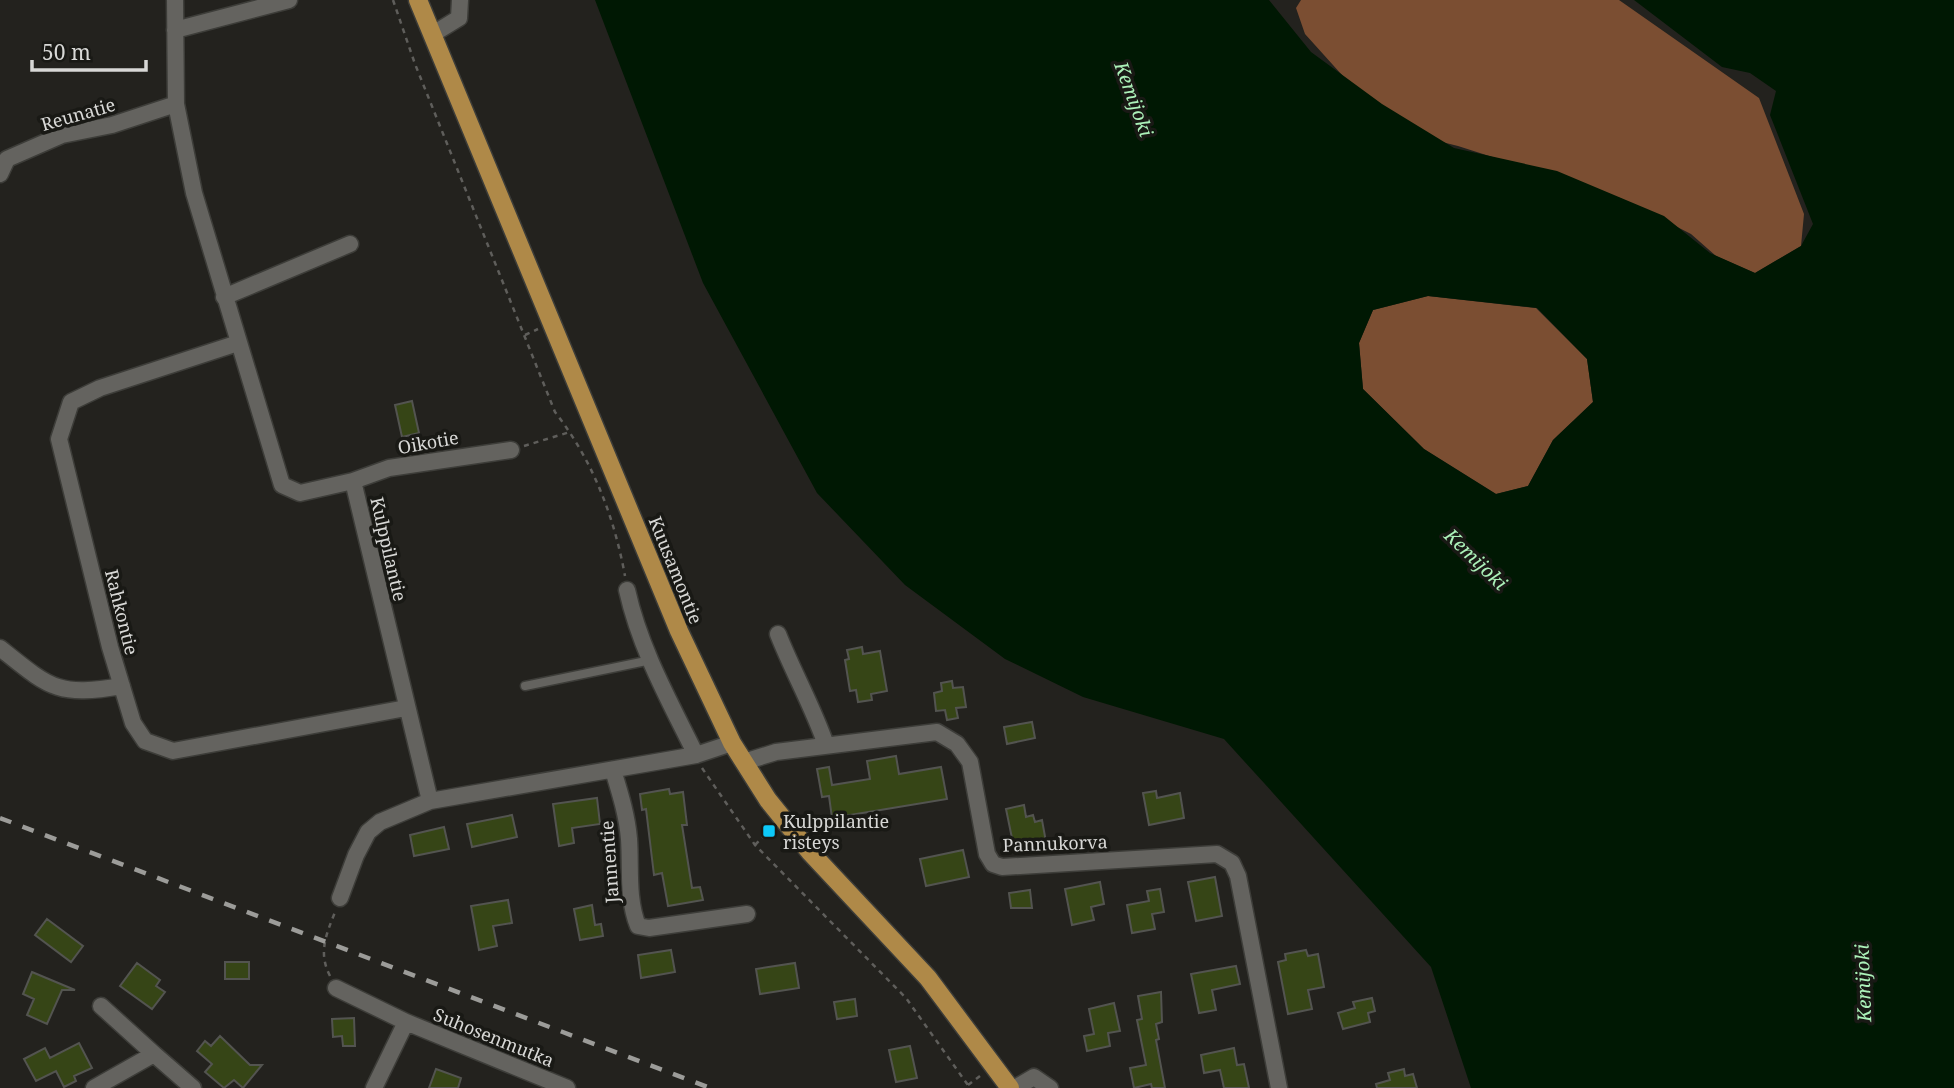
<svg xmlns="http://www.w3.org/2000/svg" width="1954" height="1088" font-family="'Noto Serif',serif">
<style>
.forest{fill:#7b4e32}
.water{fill:#001803;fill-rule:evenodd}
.building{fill:#364516;stroke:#535450;stroke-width:2}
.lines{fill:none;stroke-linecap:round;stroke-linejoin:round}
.lane-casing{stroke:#3d3d39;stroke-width:11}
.street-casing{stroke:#3d3d39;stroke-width:19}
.primary-casing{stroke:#3d3d39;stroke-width:21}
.path{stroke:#5f5e5b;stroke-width:2.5;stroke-dasharray:5 5;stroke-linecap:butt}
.lane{stroke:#64635f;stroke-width:8}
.street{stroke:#64635f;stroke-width:16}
.primary{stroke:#af8948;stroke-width:18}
.rail{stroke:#9c9c99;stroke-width:4.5;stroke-dasharray:12 12;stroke-linecap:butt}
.poi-dot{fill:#0dcafa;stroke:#191915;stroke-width:2.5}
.labels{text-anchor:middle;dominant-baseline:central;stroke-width:7;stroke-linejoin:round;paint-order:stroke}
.street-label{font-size:18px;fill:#d8d8d6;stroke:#191915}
.poi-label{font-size:18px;fill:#d8d8d6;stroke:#191915;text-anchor:start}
.water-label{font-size:19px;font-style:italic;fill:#acf1b9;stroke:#191915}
</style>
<rect width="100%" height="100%" fill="#23221e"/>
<path class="forest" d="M1301,0H1619L1759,98L1804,214L1801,246L1755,273L1716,256L1691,234L1620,198L1458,146L1406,133L1379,116L1305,34L1296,8Z
M1428,296L1536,308L1587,359L1593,402L1553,440L1528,486L1496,494L1424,449L1363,389L1359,343L1373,310Z"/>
<path class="water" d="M595,0H1269L1311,52L1382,104L1454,148L1557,171L1664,216L1710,253L1755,273L1801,246L1813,224L1770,115L1776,91L1750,73L1722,67L1634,0H1954V1088H1471L1431,967L1224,739L1083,697L1005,659L905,585L817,493L703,283ZM1428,296L1537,308L1587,359L1593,402L1553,440L1528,486L1496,494L1424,449L1363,389L1359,343L1373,310Z"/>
<path class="building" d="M412,401L419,433L402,437L395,405Z
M862,647L863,654L880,651L887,691L871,694L872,700L858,702L856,690L850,691L845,660L849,659L847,650Z
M952,681L953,688L963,687L966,707L956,708L958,718L947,720L945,710L936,711L934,693L942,691L941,683Z
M1032,722L1035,738L1007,744L1004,727Z
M896,756L899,774L941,767L947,799L832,818L829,796L822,797L817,769L829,767L832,785L870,779L867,761Z
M669,789L670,794L683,792L687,825H682L692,888L700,887L703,900L668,906L662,873L654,875L646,809L642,810L640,794Z
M1156,791L1157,798L1180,793L1184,818L1149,825L1143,793Z
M597,798L600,824L572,828L574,843L559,846L553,804Z
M1024,805L1026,817L1033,815L1035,822L1042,820L1046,842L1014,848L1006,809Z
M512,815L517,837L472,847L467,824Z
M444,827L449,849L414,856L410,835Z
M963,850L969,877L926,886L920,859Z
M1215,877L1222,916L1196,921L1188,882Z
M1100,882L1104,904L1091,907L1094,920L1072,925L1065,889Z
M1160,889L1164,912L1152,914L1155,929L1132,933L1127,905L1149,901L1147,891Z
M1030,890L1032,908H1011L1009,893Z
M508,900L512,923L493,926L497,946L479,950L471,906Z
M592,905L595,925L601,924L603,936L580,940L574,909Z
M47,919L83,946L71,962L35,935Z
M671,950L675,972L641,978L638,955Z
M1306,950L1308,956L1318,954L1324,987L1308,990L1312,1009L1288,1014L1278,962L1286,960L1285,954Z
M225,962H249V979H225Z
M137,963L160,980L156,986L165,992L152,1009L120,986Z
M795,963L799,988L760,994L756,969Z
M1236,966L1240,984L1212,990L1216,1010L1199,1013L1191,974Z
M32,972L75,990H62L47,1024L27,1015L34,999L23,994Z
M1161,992L1162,1022L1156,1024L1159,1039L1156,1040L1165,1088H1152L1151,1084L1134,1088L1130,1068L1146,1065L1137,1020L1142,1019L1138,996Z
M1372,998L1375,1011L1368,1013L1370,1022L1343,1029L1338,1013L1355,1008L1353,1002Z
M855,999L857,1016L837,1019L834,1002Z
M1114,1003L1120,1031L1108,1033L1110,1046L1087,1051L1084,1036L1094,1034L1089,1009Z
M354,1018L355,1046H343L342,1036L333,1037L332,1019Z
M220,1036L250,1065H262L243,1088L234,1080L224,1088L205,1072L212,1064L197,1051L205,1041L211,1046Z
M79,1043L92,1068L74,1076L76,1081L64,1087L56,1071L36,1081L24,1059L45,1048L50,1058Z
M910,1046L917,1078L896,1082L889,1050Z
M1234,1048L1237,1065L1244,1064L1249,1088H1224L1220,1070L1204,1073L1201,1055Z
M436,1069L461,1078L458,1088H429Z
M1404,1069L1405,1076L1413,1074L1417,1088H1377L1376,1084L1390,1080L1388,1073Z"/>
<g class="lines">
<g class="lane-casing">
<path id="lane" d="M525,686L651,660"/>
</g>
<g class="street-casing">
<path id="street" d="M175,0L176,104L194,193L282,485L300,493L353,481L430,801
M175,30L289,0
M433,34L459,18L460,0
M0,174L7,159L62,135L112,125L176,104
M224,297L350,244
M238,343L100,388L71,402L59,439L110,647L133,723L145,741L173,751L406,708
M353,481L389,468L511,450
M627,590C640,649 670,702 696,755
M778,634C793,672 813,707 826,745
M0,648C50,688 57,697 122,686
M744,762L776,752L937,732L957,744L970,762L987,854L993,864L1002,867L1217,854L1232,863L1238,876L1279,1088
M613,770C620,793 627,815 629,839C631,867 627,899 638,926L649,928L747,914
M340,898L356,855L368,832L380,822L430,801L696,755L732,743
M336,988L406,1022L374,1088
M101,1006L154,1054
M406,1022L567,1088
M94,1088L154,1054L193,1088
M1015,1088L1034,1077L1050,1088"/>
</g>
<g class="primary-casing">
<path id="primary" d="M418,0L679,631L732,743L768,800L810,852L928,978L1010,1088"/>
</g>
<path class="path" d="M393,0L415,64L555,412C593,461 614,516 625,576
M525,335L538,329
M524,446L570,432
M702,768L755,845L906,998L970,1088
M755,845L769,831L765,824
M330,976C318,953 326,935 335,912
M968,1085L980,1076"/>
<use href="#lane" class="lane"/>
<use href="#street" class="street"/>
<use href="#primary" class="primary"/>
<path class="rail" d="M0,818L710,1088"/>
</g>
<rect class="poi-dot" x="762" y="824" width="14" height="14" rx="3.5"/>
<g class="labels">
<g class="street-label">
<text transform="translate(78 114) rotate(-16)">Reunatie</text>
<text transform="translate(428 442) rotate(-10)">Oikotie</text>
<text transform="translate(389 549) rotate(77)">Kulppilantie</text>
<text transform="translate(676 570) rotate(68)">Kuusamontie</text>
<text transform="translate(122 612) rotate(76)">Rahkontie</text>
<text transform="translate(1055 843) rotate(-2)">Pannukorva</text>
<text transform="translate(609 862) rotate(-94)">Jannentie</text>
<text transform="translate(494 1037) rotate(22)">Suhosenmutka</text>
</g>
<g class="poi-label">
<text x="783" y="821">Kulppilantie<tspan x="783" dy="21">risteys</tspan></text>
</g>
<g class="water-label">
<text transform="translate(1134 99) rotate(70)">Kemijoki</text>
<text transform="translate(1476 559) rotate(44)">Kemijoki</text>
<text transform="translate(1863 983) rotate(-92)">Kemijoki</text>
</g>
</g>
<path d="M32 60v10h114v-10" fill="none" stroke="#d8d8d6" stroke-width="3.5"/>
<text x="42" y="60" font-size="21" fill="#d8d8d6" stroke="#191915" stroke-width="5" paint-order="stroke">50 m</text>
</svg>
